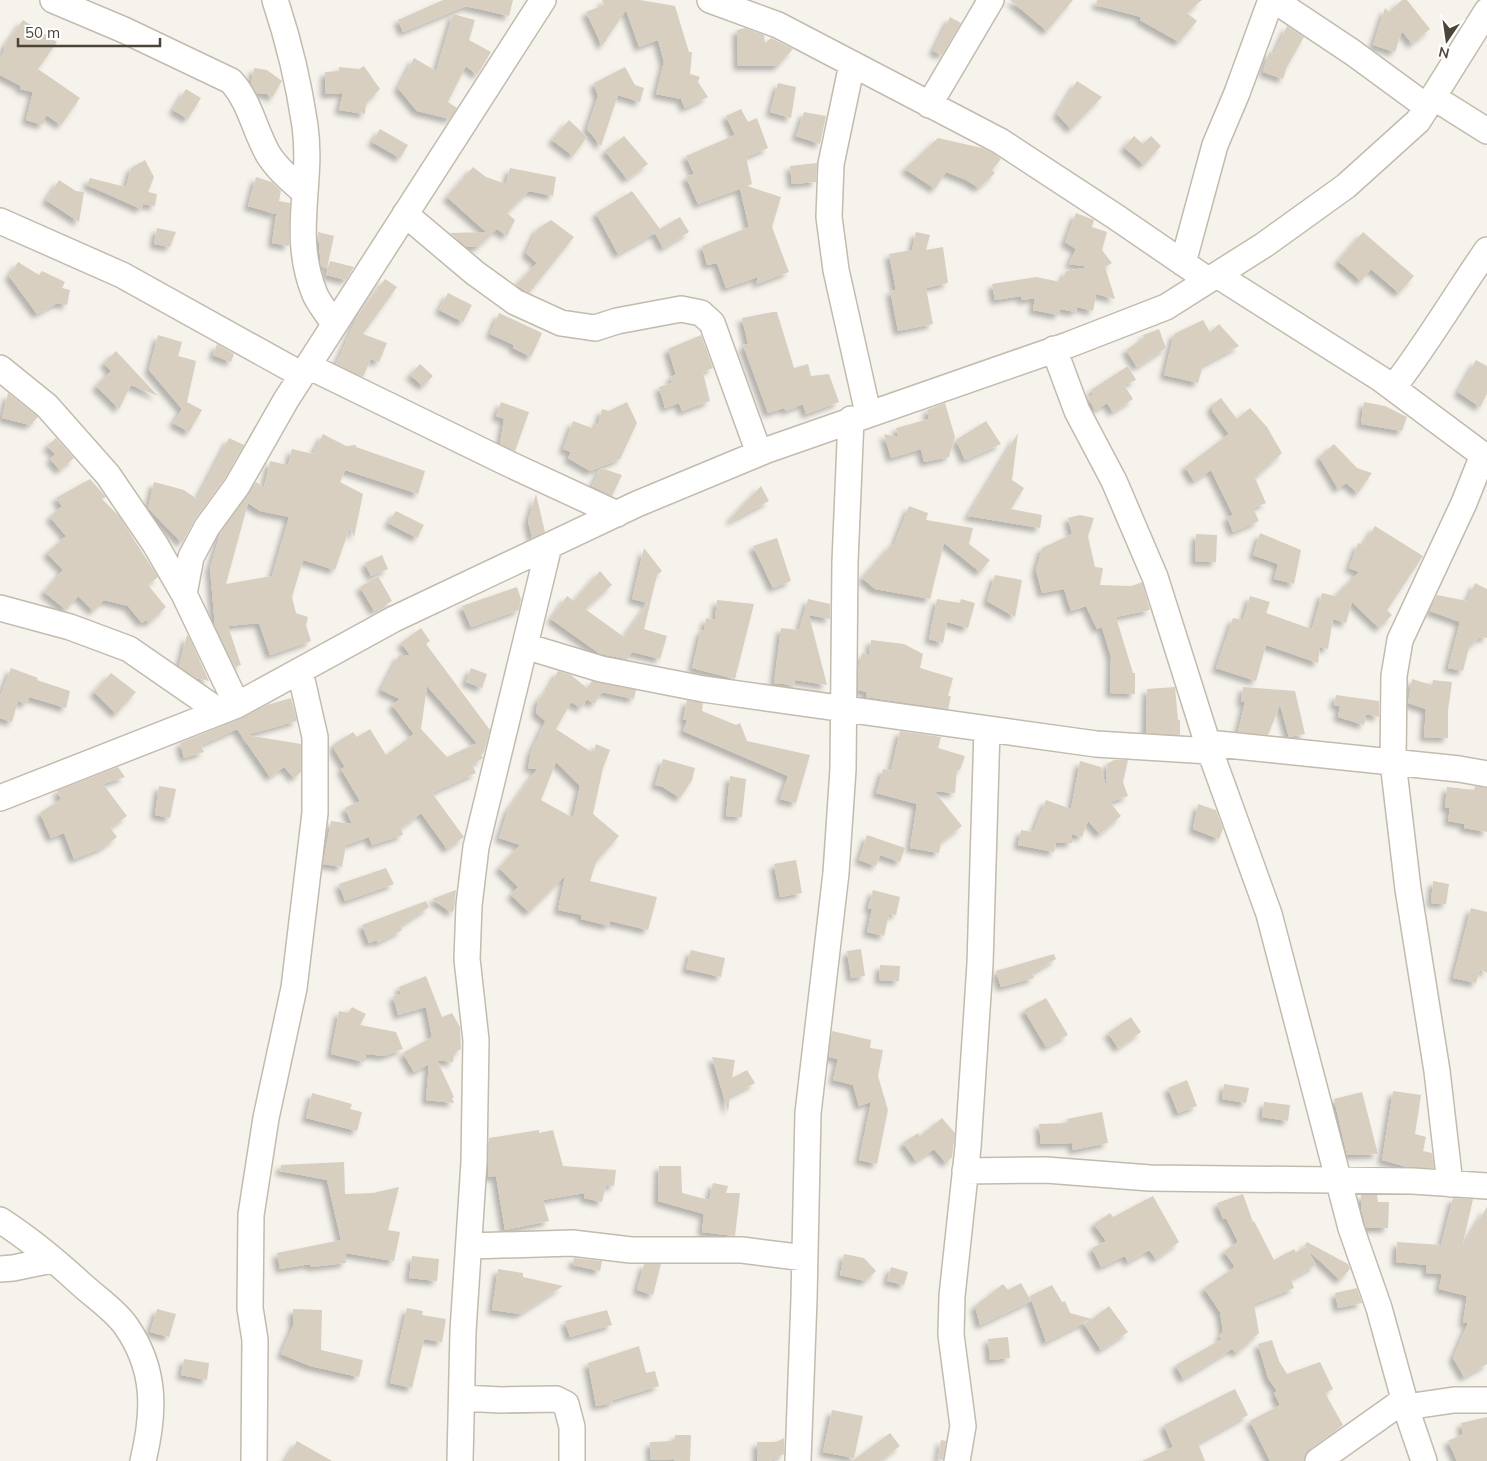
<svg xmlns="http://www.w3.org/2000/svg" width="1487" height="1461" font-family="Mulish,sans-serif">
<style>
.building{fill:#d8cfc1;fill-rule:evenodd;filter:url(#shadow)}
.lines{fill:none;stroke-linecap:round;stroke-linejoin:round}
.minor-casing{stroke:#c2bbae;stroke-width:28}
.minor{stroke:#fff;stroke-width:25}
</style>
<defs>
<filter id="shadow"><feDropShadow dx="-4.5" dy="4.5" stdDeviation="2.5" flood-color="#0004"/></filter>
</defs>
<rect width="100%" height="100%" fill="#f6f3ec"/>
<path class="building" d="M443,0H513L509,16L466,6L403,32L398,20Z
M602,0H640L675,6L689,52H692L690,74L700,77L698,82L708,97L685,108L681,99L656,94L664,62L658,40L639,47L626,10L602,46L586,12L604,5Z
M1010,0H1073L1047,31Z
M1097,0H1202L1187,13L1197,21L1179,42L1140,20L1141,17L1096,5Z
M1402,0H1407L1430,29L1412,44L1402,31L1395,52L1373,45L1385,8L1389,12Z
M453,14L475,20L469,40L491,52L477,75L466,66L448,102L457,108L450,119L417,111L398,88L414,58L436,71Z
M950,17L961,23L942,55L933,51Z
M23,20L57,42L38,69L80,98L61,125L46,115L43,125L26,120L33,92L20,89L21,86L0,75V59L5,49L4,47Z
M1287,26L1304,37L1287,67L1283,79L1263,72L1269,52L1274,54Z
M745,28L764,35L765,43L771,38L793,49L778,66H738L737,30Z
M364,66L380,89L366,103L365,114L339,110L343,93L325,94V72L339,71V67L359,69Z
M625,67L635,85L644,88L640,102L618,95L601,146L587,129L598,96L594,83Z
M254,68L267,70L282,81L272,98L267,94L256,93L251,84Z
M1077,81L1102,97L1071,129L1057,114Z
M778,83L796,87L791,118L770,112Z
M186,89L201,98L188,119L173,110Z
M741,109L748,122L757,118L768,148L746,157L752,184L747,186L781,197L772,227L789,272L756,284L758,277L726,288L717,263L707,265L702,246L749,227L740,189L698,204L686,177L694,174L686,156L735,135L726,116Z
M804,112L826,116L820,144L796,136Z
M569,120L587,137L573,156L552,140Z
M380,129L408,145L400,158L372,142Z
M624,136L648,164L627,179L605,151Z
M1134,136L1143,144L1151,136L1161,146L1144,165L1124,147Z
M938,138L982,148L993,153L1001,159L992,170L995,173L979,188L966,180L946,172L935,189L905,169Z
M145,160L154,177L148,192L157,194L155,206L143,204L141,209L87,185L90,178L126,187L131,168Z
M817,163L816,182L792,184L790,166Z
M473,167L486,177L506,184L510,168L556,177L553,196L529,191L507,213L515,220L507,236L497,229L478,247H467L450,233L486,232L447,197Z
M256,177L272,182L281,191L279,201L290,203L289,246L272,243L278,202L275,214L248,206Z
M59,180L76,191L84,192L79,222L46,200Z
M632,191L660,229L680,217L689,232L663,248L655,233L618,254L596,213Z
M1076,213L1094,220L1092,227L1107,232L1102,250L1112,263L1105,267L1115,299L1096,294L1093,311L1077,307L1076,312L1060,309L1059,315L1033,310L1035,298L1022,300L1021,296L995,300L992,284L1036,277L1061,282L1066,271L1090,267L1069,264L1076,249L1065,242Z
M551,220L574,237L529,293L516,285L537,263L526,253L537,229Z
M157,228L176,232L170,247L154,244Z
M318,232L334,236L327,268L321,266Z
M916,232L930,235L926,250L943,247L948,283L926,288L933,324L898,331L890,290L896,291L889,254L912,250Z
M1363,232L1414,276L1399,293L1371,269L1361,281L1338,261Z
M330,261L354,267L346,280L326,275Z
M18,262L39,275L42,271L65,282L62,288L70,290L67,305L57,303L37,314L9,276Z
M385,279L397,287L363,334L387,343L379,362L371,359L363,377L336,364L358,315Z
M448,293L472,305L463,322L439,310Z
M773,312H777L794,368L808,364L811,376L829,374L839,402L806,414L803,404L786,411L784,408L768,413L743,345L748,344L742,318Z
M499,313L542,333L531,357L513,348L514,345L490,334Z
M1203,320L1210,332L1219,324L1239,346L1203,365L1198,383L1164,375L1174,334Z
M1159,329L1166,348L1137,367L1126,350L1144,338L1143,335Z
M158,335L182,342L178,356L196,361L187,402L202,410L189,432L173,423L182,409L149,370Z
M701,335L713,368L703,372L710,401L682,411L679,403L665,408L659,387L672,383L670,377L676,375L668,349Z
M217,344L234,354L231,362L213,355Z
M116,351L158,396L131,385L119,409L96,386L111,371L104,363Z
M1476,360L1487,366V394L1480,407L1458,392Z
M420,364L433,376L423,386L410,375Z
M1128,366L1136,380L1124,385L1133,399L1113,412L1107,403L1095,410L1088,398L1094,394L1091,390Z
M8,393L38,417L30,425L2,418Z
M1221,398L1237,419L1250,408L1267,427L1282,453L1255,478L1266,503L1253,508L1259,521L1233,532L1227,517L1233,515L1211,470L1194,481L1185,467L1229,434L1212,411V405Z
M501,402L529,412L515,451L500,444L504,419L496,416Z
M627,402L637,423L620,459L590,471L568,458L571,452L563,449L573,421L592,428L593,423L598,425L602,409L609,411Z
M1364,402L1385,406L1407,417L1402,431L1361,424Z
M945,403L955,437L949,457L924,462L921,449L891,458L884,434L898,437L896,428L929,419L927,410Z
M986,421L1001,444L965,460L956,440Z
M1018,433L1012,480L1024,488L1011,509L1042,515L1040,528L968,516Z
M323,434L346,446L356,445V447L425,471L418,494L345,470L340,482L363,494L354,537L350,527L335,570L303,560L292,597L296,613L308,617L306,625L311,641L270,655L259,623L228,626L241,665L235,667L215,626L210,568L220,534L256,482L264,487L270,461L288,465L292,449L313,454ZM248,503L260,511L289,517L272,576L226,584Z
M56,438L74,458L60,470L50,459L55,454L47,446Z
M229,438L244,445L225,478L195,519L182,543L148,508L154,482L184,490L197,499Z
M1334,444L1357,468L1372,473L1358,493L1346,483L1338,489L1319,457Z
M601,468L622,475L612,496L592,486Z
M90,479L106,497L102,499L119,516L158,577L148,585L166,607L149,623L146,620L142,623L128,606L104,600L93,611L78,596L66,610L44,592L63,570L47,553L66,536L50,517L62,506L56,498Z
M761,486L769,501L731,521L730,519Z
M536,494L545,532L532,538L528,521Z
M909,506L928,513L926,520L973,528L969,544L990,560L980,572L944,543L930,599L875,589L862,578L892,544L894,545Z
M396,511L424,525L417,538L388,523Z
M1080,515L1094,518L1088,536L1095,567L1103,568L1100,585L1132,586L1142,582L1150,610L1116,617L1133,673H1135V694L1110,693L1111,657L1102,627L1097,629L1086,606L1071,611L1064,589L1042,593L1036,570L1042,548L1072,534L1068,518Z
M1375,526L1423,556L1387,610L1392,615L1379,628L1352,602L1346,623L1333,619L1328,649L1320,647L1318,663L1266,645L1256,681L1216,668L1233,618L1243,620L1250,596L1270,602L1266,613L1312,629L1322,593L1335,596L1359,572L1349,568L1358,543L1363,545Z
M1260,533L1301,550L1294,584L1274,579L1278,564L1253,555Z
M1196,534L1217,535L1216,562L1195,561Z
M777,538L791,581L773,588L753,546Z
M644,548L662,571L657,575L644,629L667,636L660,659L632,652L627,659L600,654L551,619L567,596L574,601L600,571L612,585L585,609L624,637L648,603L632,599Z
M382,555L388,569L371,576L365,563Z
M995,575L1022,580L1015,617L987,601Z
M378,576L392,601L374,611L360,587Z
M1475,583L1487,589V638L1480,637L1469,647L1463,671L1448,668L1460,622L1430,611L1437,595L1467,601Z
M517,587L521,599L519,610L471,627L462,606Z
M808,599L830,604V619L809,615L827,685L795,680L794,685L774,683L781,628L799,630Z
M937,599L960,603L961,599L975,603L968,628L947,622L943,643L929,639Z
M717,600L754,604L735,679L692,668L701,630L704,631L706,618L715,620Z
M421,628L430,641L426,644L490,730L484,752L481,755L483,758L472,765L476,773L432,793L464,837L447,849L421,813L401,828L403,835L372,845L369,837L346,845L342,867L323,864L331,821L352,824L345,808L360,801L341,769L345,767L335,751L334,744L353,732L357,737L370,729L386,755L414,734L392,705L400,699L381,690L399,655H410L401,643ZM427,686L477,743L447,757L421,729Z
M187,635L189,637L209,681L196,678L179,666Z
M871,640L904,644L923,654L920,668L953,678L948,696H951L948,709L866,697L867,692L858,690V669L862,653L869,655Z
M11,668L38,678L37,680L70,691L66,708L29,697L26,704L18,701L12,722L0,718V697Z
M471,668L487,674L482,688L466,682Z
M558,671L571,675L587,688L592,681L636,690L634,699L602,692L594,704L587,699L581,708L571,702L556,729L593,753L596,744L610,750L603,768L593,814L619,836L596,862L590,881L657,897L648,930L610,921L609,926L581,919L582,915L558,910L565,876L529,912L511,895L518,887L499,868L520,845L499,838L508,810L537,769L528,768L531,752L545,722L551,726L536,713L538,700L548,689ZM556,762L580,786L573,818L541,800Z
M111,673L136,692L116,714L94,692Z
M1412,679L1432,685L1433,680L1452,682L1448,710V738L1424,737L1426,709L1408,703Z
M1175,687L1178,720H1180V735L1146,733L1147,689Z
M1243,687L1295,691L1305,734L1289,737L1280,705L1268,735L1238,732L1245,702H1241Z
M1336,695L1379,701V717L1366,714L1364,725L1338,717L1340,706L1334,705Z
M291,698L297,721L246,735L301,744V772L294,778L284,767L270,777L237,729L201,745L204,752L184,758L180,743L242,718L267,705Z
M687,700L703,703L702,711L736,725L740,723L747,741L810,755L796,803L780,799L788,776L683,731L687,720H683Z
M900,731L941,737L938,748L965,756L960,770H957L955,793L934,791L962,826L941,842L939,853L910,848L917,804L876,793L883,769L891,770Z
M663,759L695,768L692,780L680,798L663,787L655,785Z
M1114,760H1128L1123,782L1128,796L1110,802L1121,816L1100,834L1088,821L1082,837L1072,834V843H1056L1054,852L1018,845L1021,830L1033,832L1046,800L1071,809L1080,761L1101,767L1106,787L1107,764Z
M118,767L125,777L103,784L127,816L110,828L117,837L102,848L74,859L64,833L51,838L40,813L61,799L57,791L59,790Z
M730,776L746,779L742,817L726,816Z
M159,786L176,789L170,818L155,815Z
M1475,786L1487,788V832L1464,828L1465,824L1448,821L1450,808H1445L1447,787L1474,790Z
M1198,804L1216,810L1223,829L1219,839L1193,829Z
M867,835L905,848L900,862L880,855L876,866L859,860Z
M796,860L802,893L780,897L774,864Z
M386,868L394,884L345,901L339,884Z
M1433,881L1449,884L1446,904L1431,903Z
M456,890L454,909L452,913L432,899Z
M873,890L900,897L896,915L889,914L884,936L867,932L872,909L868,908Z
M426,901L429,907L400,926L402,930L377,943V940L369,943L362,925Z
M1471,908L1487,912V973L1480,969L1476,983L1453,978Z
M861,949L865,976L851,978L847,951Z
M691,950L725,958L721,977L686,969Z
M1054,954L1056,959L1032,973L1034,978L1001,987L996,971Z
M880,965L900,966L899,981L879,980Z
M426,976L442,1017L452,1013L460,1027L461,1049L454,1053L453,1062L437,1060L454,1097L452,1098L454,1103L426,1100L429,1064L414,1072L403,1053L432,1037L426,1007L398,1015L393,996L401,994L399,987Z
M1046,998L1068,1035L1046,1047L1024,1010Z
M352,1007L366,1014L360,1025L396,1032L403,1049L384,1056L366,1054L364,1062L331,1054L339,1011L348,1013Z
M1131,1017L1141,1032L1118,1048L1108,1033Z
M832,1031L871,1040L870,1048L883,1050L878,1076L888,1110L877,1164L859,1160L871,1102L859,1106L853,1085L833,1080L838,1059L829,1057Z
M712,1057L735,1060L732,1078L747,1070L755,1083L730,1096L728,1112Z
M1187,1080L1197,1106L1178,1113L1168,1088Z
M1224,1084L1249,1088L1246,1103L1222,1099Z
M1393,1091L1421,1095L1415,1134L1426,1137L1423,1151L1432,1153L1434,1168L1407,1167L1382,1160Z
M1362,1092L1378,1154L1347,1155L1334,1099Z
M312,1093L352,1104L350,1109L362,1112L357,1131L306,1118Z
M1264,1102L1290,1105L1288,1121L1262,1117Z
M1102,1112L1108,1143L1073,1150L1072,1143L1041,1144L1039,1124L1068,1123L1067,1119Z
M942,1118L955,1133L952,1157L946,1163L934,1149L916,1161L903,1143L918,1133L920,1136Z
M539,1130V1133L553,1130L563,1166L616,1170L614,1186L606,1185L602,1202L584,1198L585,1193L543,1200L549,1221L505,1230L496,1176L488,1177L489,1138Z
M344,1162L345,1194L373,1193L399,1187L388,1230L400,1232L394,1261L345,1253L346,1263L311,1267L310,1264L280,1269L277,1253L341,1240L327,1180L280,1171L281,1165Z
M659,1166H681L682,1193L709,1200L713,1183L728,1186L726,1193H740L735,1236L702,1232L704,1214L658,1201Z
M1243,1194L1253,1222L1254,1221L1274,1260L1294,1249L1296,1252L1306,1247L1316,1265L1291,1279L1294,1288L1254,1304L1259,1333L1237,1353L1232,1349L1183,1379L1176,1365L1222,1339L1219,1336L1223,1332L1220,1312L1204,1288L1235,1267L1224,1251L1238,1242L1226,1218L1223,1219L1217,1203Z
M1361,1195H1377L1378,1202H1389L1388,1228H1366L1361,1208Z
M1153,1196L1179,1242L1156,1259L1149,1250L1128,1262L1125,1256L1101,1267L1092,1248L1106,1241L1094,1224L1110,1213L1113,1217Z
M1453,1198L1473,1199L1462,1247L1487,1207V1364L1464,1377L1453,1358L1468,1323H1463L1467,1296L1439,1289L1442,1274L1426,1273L1427,1265L1396,1262L1397,1242L1441,1245Z
M1307,1242L1348,1264L1350,1269L1340,1280L1304,1246Z
M844,1254L864,1258L876,1271L865,1281L840,1275Z
M412,1256L439,1259L437,1281L409,1278Z
M574,1258L602,1261L600,1271L573,1265Z
M644,1264H661L653,1295L637,1290Z
M891,1267L908,1272L904,1285L887,1281Z
M498,1269L523,1273V1277L563,1286L520,1314L492,1310Z
M1021,1283L1031,1301L980,1325L975,1306L1003,1284L1008,1290Z
M1052,1285L1062,1302L1065,1301L1070,1313L1092,1319L1109,1306L1128,1332L1101,1350L1084,1324L1091,1319L1046,1342L1030,1296Z
M1357,1288L1362,1303L1338,1308L1335,1293Z
M407,1308L423,1311L422,1315L446,1319L442,1342L424,1339L412,1388L390,1383Z
M157,1309L176,1314L169,1337L150,1332Z
M293,1309L322,1310L321,1350L363,1360L359,1377L310,1366L281,1354L293,1326Z
M607,1310L612,1325L570,1337L565,1321Z
M1008,1337L1010,1358L990,1360L988,1339Z
M1272,1340L1279,1361L1287,1374L1320,1362L1333,1389L1325,1393L1343,1425L1310,1449L1304,1461H1270L1250,1421L1280,1405L1274,1393L1277,1391L1268,1378L1258,1344Z
M639,1346L646,1373L655,1371L659,1386L613,1400V1403L596,1406L588,1363Z
M184,1359L209,1363L207,1380L181,1375Z
M1235,1389L1248,1415L1198,1443L1205,1461H1142L1173,1447L1164,1425Z
M832,1410L863,1416L854,1458L823,1452Z
M1487,1417V1461H1457L1448,1441L1463,1434L1461,1423Z
M890,1433L900,1446L880,1461H852Z
M675,1435H691L690,1461H674V1459L651,1460L650,1442L675,1441Z
M784,1438V1454L770,1461H757V1442H776Z
M941,1440L946,1441L943,1460L938,1459Z
M297,1441L332,1461H285Z"/>
<g class="lines">
<g class="minor-casing">
<path id="minor" d="M53,0L124,30L231,81C250,102 254,129 268,154C277,169 292,181 305,193
M275,0C288,39 299,85 305,126C313,184 291,233 314,292C318,303 328,314 334,324
M710,0L778,25L1000,141L1116,217L1208,280
M1274,0L1352,52L1427,107
M852,64L831,164L829,217L836,270L868,413
M1433,97L1487,131
M929,105L991,0
M405,214L475,273L515,302L561,323L595,328L617,321L681,309L701,313L712,323L759,453
M0,221L122,275L302,375
M1183,263L1215,145L1237,93L1271,0
M1217,275L1381,379L1487,458
M1054,349L1077,411L1114,481L1155,577L1210,751L1269,914L1351,1228L1379,1308L1409,1417L1424,1461
M308,366L507,463L617,514
M0,368L47,406L108,475L155,544L184,594L237,705
M1393,388C1427,344 1455,296 1487,250
M184,594L191,557L207,527L237,486L286,400L543,0
M0,608L70,627L129,649L220,712
M525,646L601,669L703,689L1096,744L1210,751
M1208,743L1459,769L1487,774
M0,798L237,705L394,619L637,504L767,450L1068,345L1166,307L1264,245L1346,186L1418,121L1487,11
M965,1171L1046,1170L1150,1178L1413,1181L1487,1186
M1450,1184L1437,1071L1408,889L1393,762L1394,676L1400,640L1464,503L1483,455
M0,1220C28,1238 56,1261 81,1284C95,1297 115,1310 126,1326C156,1369 155,1411 143,1461
M470,1246L572,1243L631,1250H742L805,1258
M0,1269L13,1268L52,1260
M462,1398L501,1400L556,1399L566,1404L572,1427V1461
M1406,1407L1454,1400H1487
M254,1461L255,1340L250,1308L251,1215L266,1118L294,988L315,813V737L300,671
M460,1461L463,1331L474,1162L476,1040L467,959L469,905L476,847L549,546
M798,1461L804,1299L808,1113L836,873L843,769L845,562L851,419
M957,1461L963,1426L951,1335L952,1296L968,1147L980,964L987,729
M1318,1461L1404,1400"/>
</g>
<use href="#minor" class="minor"/>
</g>
<g transform="translate(1447 40) rotate(193)" stroke="#ffffff" stroke-width="4" paint-order="stroke">
<path d="M0-4L9 19L0 12L-9 19Z" fill="#4b4439"/>
<text y="-8" font-size="14" font-weight="bold" text-anchor="middle" fill="#4b4439">N</text>
</g>
<path d="M18 38v8h142v-8" fill="none" stroke="#4b4439" stroke-width="2.5"/>
<text x="25" y="38" font-size="15" fill="#4b4439" stroke="#ffffff" stroke-width="4" paint-order="stroke">50 m</text>
</svg>
